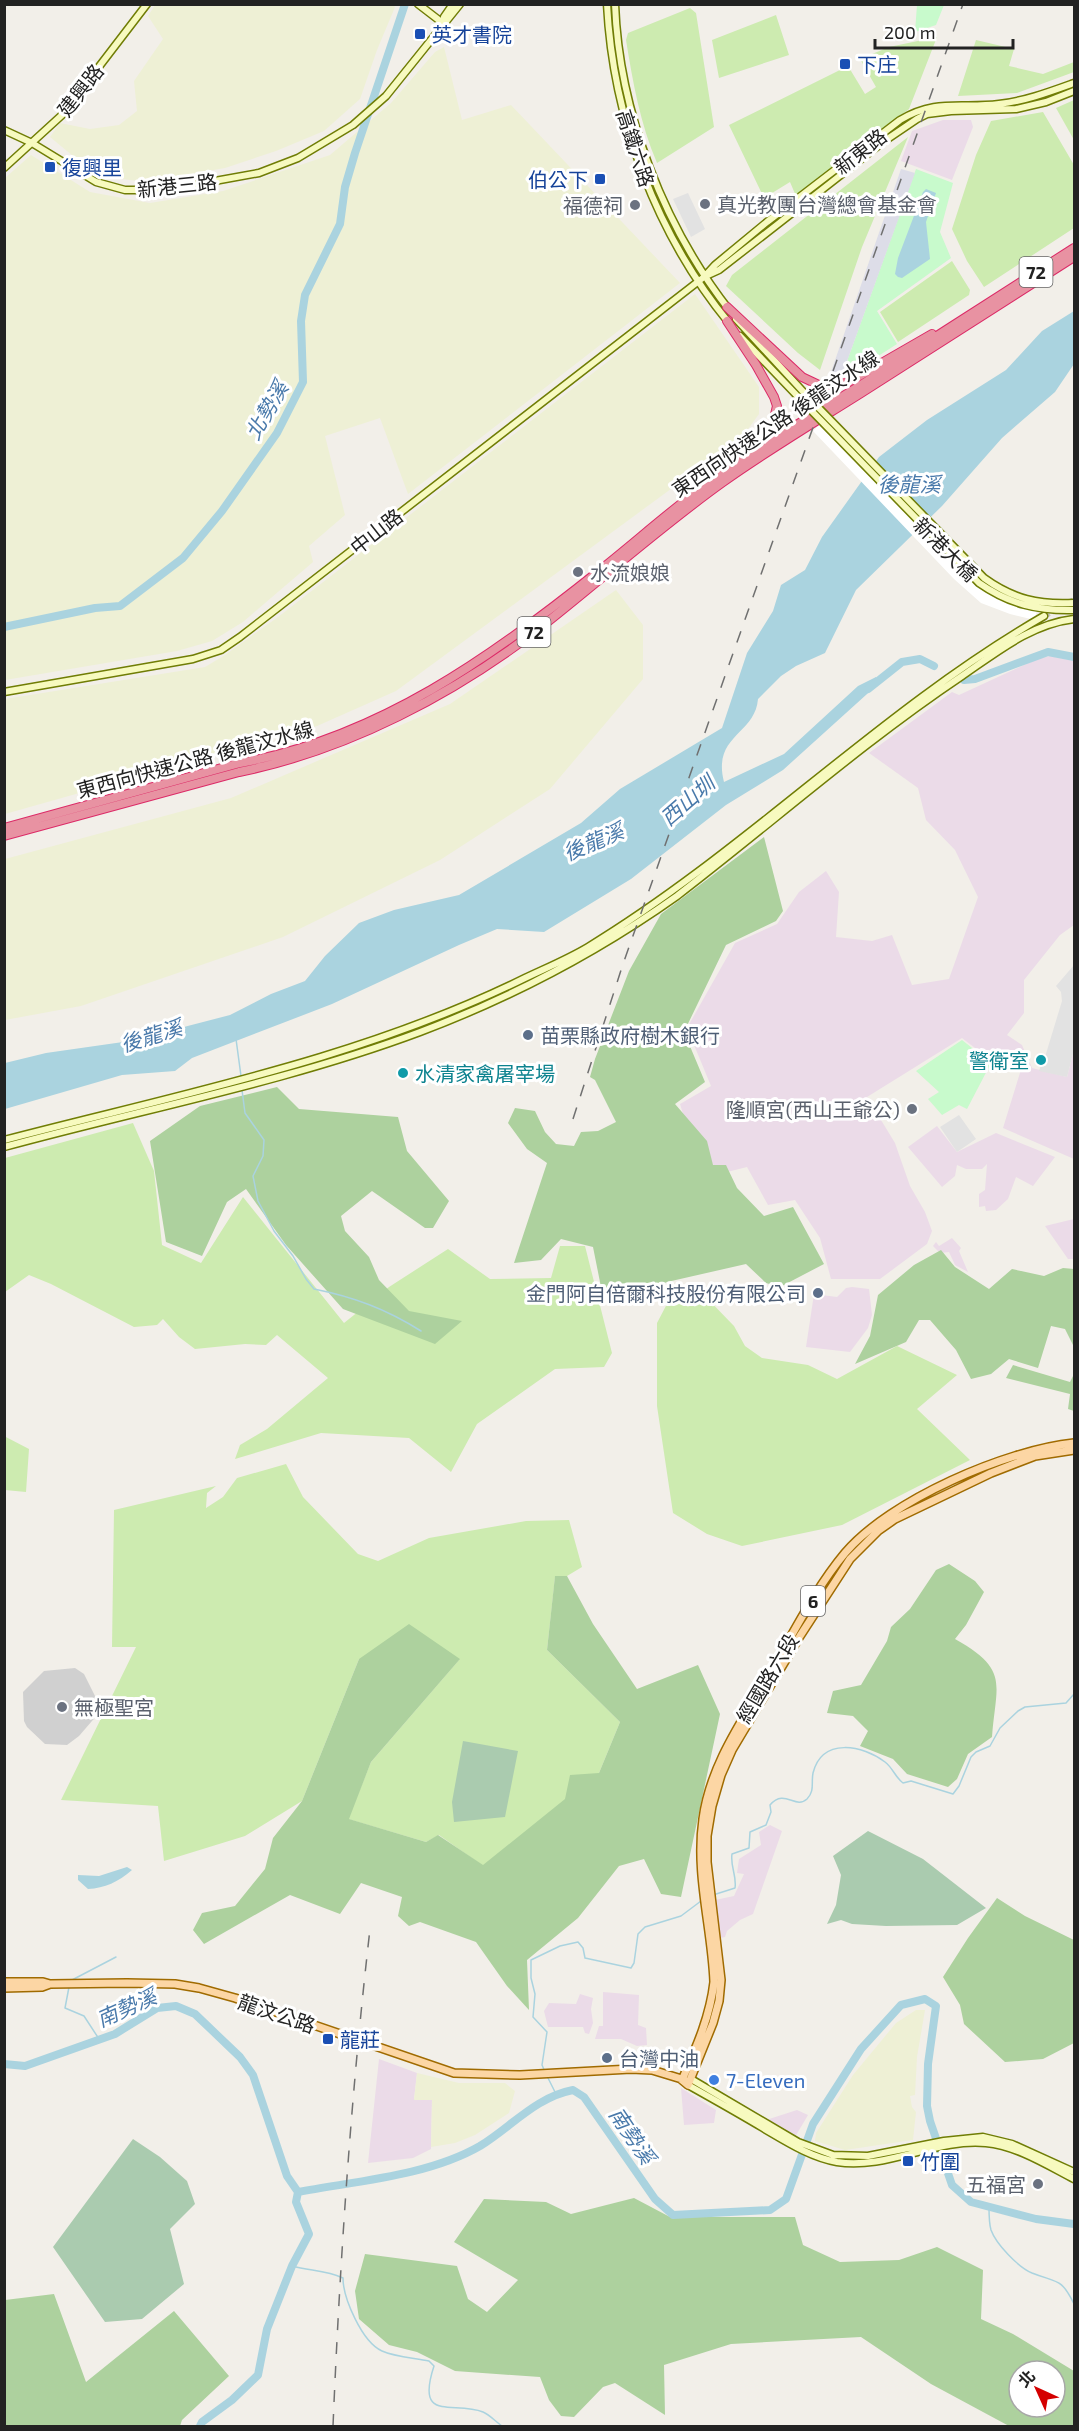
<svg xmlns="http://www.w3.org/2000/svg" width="1079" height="2431" font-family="'Exo 2','Noto Sans TC',sans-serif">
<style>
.industrial{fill:#ebdbe8}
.religious{fill:#d0d0d0}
.farmland{fill:#eef0d5}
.grass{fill:#cdebb0}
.forest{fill:#add19e;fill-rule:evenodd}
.cemetery{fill:#aacbaf}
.park{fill:#c8facc}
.parking{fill:#e2e2e2}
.plaza{fill:#dddde8}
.water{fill:#aad3df}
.pier{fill:#fff}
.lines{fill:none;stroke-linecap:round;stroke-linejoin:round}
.stream{stroke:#aad3df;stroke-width:1.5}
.river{stroke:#aad3df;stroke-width:8}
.secondary-tunnel{stroke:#c8c6c1;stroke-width:6;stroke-dasharray:6 3;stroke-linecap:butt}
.secondary-casing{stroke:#707d05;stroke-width:9}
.primary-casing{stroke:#a06b00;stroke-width:10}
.highway-casing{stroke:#dc2a67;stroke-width:10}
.secondary{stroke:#f7fabf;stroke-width:6}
.primary{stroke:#fcd6a4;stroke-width:7}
.highway{stroke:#e892a2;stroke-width:8}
.rail{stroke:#707070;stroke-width:1.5;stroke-dasharray:12 12;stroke-linecap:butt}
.secondary-bridge-casing{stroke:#707d05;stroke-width:9;stroke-linecap:butt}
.secondary-bridge{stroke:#f7fabf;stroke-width:6}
.transit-dot{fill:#1a4fb4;stroke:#fff;stroke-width:2}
.worship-dot{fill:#6b7280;stroke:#fff;stroke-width:2}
.service-dot{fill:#5c6f8a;stroke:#fff;stroke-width:2}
.culture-dot{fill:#0f9aa8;stroke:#fff;stroke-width:2}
.shop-dot{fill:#3f7fe0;stroke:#fff;stroke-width:2}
.labels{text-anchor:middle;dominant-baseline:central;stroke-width:6;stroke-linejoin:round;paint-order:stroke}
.shield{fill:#fff;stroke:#646464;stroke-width:1.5}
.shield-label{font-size:18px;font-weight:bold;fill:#222}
.transit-label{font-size:20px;fill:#164399;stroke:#fff;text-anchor:start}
.street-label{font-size:20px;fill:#222;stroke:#fff}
.worship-label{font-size:20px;fill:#5b616d;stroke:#fff;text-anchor:start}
.service-label{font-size:20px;fill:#4e5e75;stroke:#fff;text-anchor:start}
.culture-label{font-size:20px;fill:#0d838f;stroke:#fff;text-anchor:end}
.shop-label{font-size:20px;fill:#366cbe;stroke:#fff;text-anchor:start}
.water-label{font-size:21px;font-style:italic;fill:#4a7aab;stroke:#fff}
</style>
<rect width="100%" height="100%" fill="#f2efe9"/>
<path class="industrial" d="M943,120H971L973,127L952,180L901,161L912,131Z
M1050,656L1074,661V925L1060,935L1024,980V1013L1007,1035L1022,1045L1032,1068L1067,1077L1074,1050V1159L1003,1128L1023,1063L1007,1050L1002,1056L998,1054L992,1061L962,1038L867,1097L895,1143L910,1186L925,1212L932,1231L927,1244L880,1279H831L820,1238L795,1200L768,1205L747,1167L703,1178L680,1104L711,1086L687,1028L735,943L777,924L799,892L826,871L839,892L836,937L872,941L892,935L912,985L949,979L978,897L955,850L926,820L918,788L869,753L952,692L959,695L1037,659Z
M937,1126L957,1152L996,1133L1055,1157L1033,1186L1016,1177L1008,1199L996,1210L986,1211L985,1206L979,1207V1194L985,1190L987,1164L982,1169H966L957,1165L955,1176L942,1187L908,1147Z
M1074,1219V1259H1068L1045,1226Z
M952,1238L961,1248L959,1251L968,1272L955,1265L949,1252L940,1253L933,1246L936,1242L939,1246Z
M852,1287L869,1289L872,1315L868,1328L850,1352L806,1347L814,1294L837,1297L846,1288Z
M770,1825L782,1831L753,1914L740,1920L727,1931L725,1937L720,1938L715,1900L734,1896L744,1874L737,1873L739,1859L761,1845L759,1832Z
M603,1992L639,1995L638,2025L646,2028L647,2045L637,2046L621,2039H595L599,2026H603Z
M580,1994L593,1998L591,2009L593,2023L589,2034L585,2033L583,2027H548L544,2011L549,2003L576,2004Z
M379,2059L417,2073L414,2099H432L431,2149L413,2158L368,2163Z
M681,2088L716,2110L714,2123L684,2125Z
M797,2110L808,2115L795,2137L766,2120Z"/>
<path class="religious" d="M75,1668L84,1674L98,1702V1714L79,1736L67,1745L45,1744L27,1727L24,1721L23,1692L44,1671Z"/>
<path class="farmland" d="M393,4L395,7L377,50L360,99L324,131L276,151L225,168L146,182L106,177L73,156L50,137L60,123L90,129L119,125L137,111L134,81L163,39L148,16L155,5Z
M444,47L462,120L511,105L680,283L408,494L380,418L325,436L345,515L309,546L313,562L243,622L212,641L177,651L5,680V178L31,155L90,192L150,203L223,191L330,155L391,103L435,52Z
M695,294L759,387V414L743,436L396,691L317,726L5,814V699L205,667L225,655L278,617Z
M616,590L643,625V679L550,789L440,860L283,937L81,1006L5,1020V859L231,798L450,704Z
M916,2010H925L917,2057L915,2095L910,2096L912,2107L916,2112L913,2140L845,2150L815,2141L816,2133L853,2075L896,2023Z
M417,2073L459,2083H505L515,2091L509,2113L475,2135L455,2143L431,2147L432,2100H414Z"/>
<path class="grass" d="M690,8L696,13L714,127L657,163C640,123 633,83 626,40L628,33Z
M776,15L789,55L719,78L712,40Z
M937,37L909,109L796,196L790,182L764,198L729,125L848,66L865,94L876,87L860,59L889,47Z
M976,40L1014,49L1009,66L1043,74L1074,62V72L1017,93L958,96Z
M1074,100V140L1056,108Z
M1043,112L1074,165V228L984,287L967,261L952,229L976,155L991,121Z
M908,137L862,247L820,370L798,353L726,286L732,275Z
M952,261L970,290L969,295L898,342L880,312Z
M133,1123L154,1171L162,1245L201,1263L243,1197L344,1323L389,1287L448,1249L490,1279L551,1278L560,1246H585L612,1353L604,1367L555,1369L477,1424L451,1472L409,1438L321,1433L235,1459L240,1445L267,1429L328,1378L277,1335L266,1345L245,1344L195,1349L179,1337L163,1319L157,1325L134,1327L51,1284L29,1275L5,1292V1158Z
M703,1294L734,1326L745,1346L762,1358L808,1365L837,1379L897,1346L957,1375L917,1409L970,1460L842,1525L742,1546L707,1534L673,1513L657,1406V1323L668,1302Z
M4,1436L29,1449L26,1492L5,1490Z
M286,1464L303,1497L358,1554L378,1561L429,1538L526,1521L569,1520L582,1567L567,1576L555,1577L547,1650L620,1722L599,1773L483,1866L439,1835L426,1842L348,1819L371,1762L459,1660L359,1659L302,1801L245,1836L164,1861L158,1806L61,1800L136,1647H112L114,1510L216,1486L207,1493L206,1508L223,1497L237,1478Z"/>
<path class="forest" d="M764,837L783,911L776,921L726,945L684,1032L705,1082L675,1104L707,1141L713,1165H726L737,1188L764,1216L793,1207L824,1264L780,1287L766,1283L746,1264L667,1282L627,1299L613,1298L601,1287L593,1247L561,1239L541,1260L514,1263L547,1163L527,1149L508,1123L515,1108L535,1111L545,1132L556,1144L574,1146L581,1132L598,1131L616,1122L595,1080L590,1077L595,1059L629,971L661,914Z
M277,1087L299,1109L398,1117L407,1151L449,1201L433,1228H425L372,1191L341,1216L345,1231L369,1257L379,1280L409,1311L462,1321L435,1344L343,1309L286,1245L246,1189L227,1202L202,1256L166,1242L150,1141L200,1106Z
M941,1250L955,1267L989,1289L1012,1269L1044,1276L1063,1268L1074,1269V1347L1065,1329L1051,1326L1038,1368L1009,1359L991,1374L971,1379L956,1350L930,1320H919L906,1342L855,1364L870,1336L878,1295L914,1265Z
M1013,1365L1070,1382L1074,1374V1411L1068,1409L1070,1394L1006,1378Z
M949,1564L975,1581L984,1592L966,1625L955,1639C1010,1670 996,1683 992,1737L968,1754L957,1779L948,1787L907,1774L893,1759L860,1746L868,1731L853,1716L827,1713L833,1691L861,1685L887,1641L891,1627L910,1609L936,1570Z
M555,1576H567L593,1624L637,1689L698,1665L720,1714L681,1897L661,1894L644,1859L619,1866L578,1918L527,1960L529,2010L507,1986L476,1942L420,1922L409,1926L398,1916L402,1897L361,1883L340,1914L290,1895L204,1944L193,1930L202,1913L235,1906L265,1869L273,1838L302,1801L359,1659L409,1624L460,1659L371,1762L349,1819L426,1842L438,1835L483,1865L565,1799L570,1775L599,1773L620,1722L547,1650Z
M997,1898L1025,1916L1074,1940V2043L1043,2059L1005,2062L964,2024L960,2005L943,1977L968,1938Z
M634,2198L670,2217H795L803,2245L840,2262L899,2260L937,2247L983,2270L981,2319L1013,2334L1074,2371V2426H1009L931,2384L861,2337L731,2344L664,2365L665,2415L615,2383L603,2387L574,2417L561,2416L549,2400L540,2377L455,2371L417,2352L389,2345L359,2319L355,2291L365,2254L457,2266L468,2299L487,2312L518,2280L454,2242L484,2199L546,2202L571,2214ZM1019,2371H1055V2407H1019Z
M54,2294L86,2382L174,2311L229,2376L182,2420L180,2426H5V2300Z"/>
<path class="cemetery" d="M463,1741L518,1751L505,1817L454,1822L452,1802Z
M868,1831L923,1859L986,1908L957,1925L886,1926L852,1924L841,1920L827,1924L836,1905L841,1875L833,1856Z
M133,2139L160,2157L187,2181L195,2204L170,2229L184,2284L142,2319L105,2322L53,2247Z"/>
<path class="park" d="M917,5H944L936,25L915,32Z
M916,169L953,183L940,232L951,258L877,311L897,344L861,367L842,375Z
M962,1040L991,1063L967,1109L959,1105L942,1115L928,1099L939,1092L916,1071Z"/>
<path class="parking" d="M688,193L705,229L691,237L673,199Z
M1074,965V1050L1067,1077L1039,1071L1041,1065L1046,1066L1048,1058L1045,1057L1062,1001L1061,992L1056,986Z
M959,1115L976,1139L957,1152L940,1127Z"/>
<path class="plaza" d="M901,169L915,173L842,375L831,372Z"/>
<path class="water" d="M926,189L936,193L926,222L930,259L902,278L898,277L895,274L898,258L923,192Z
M1074,311V364L1055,392L1002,438L942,506L856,590L825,653L796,666L781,676L758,699C755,735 712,735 724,782L784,754L858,686L876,677L877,685L783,770L726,805L631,879L544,932L497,929L459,945L332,1004L192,1058L175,1071L122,1075L5,1109V1063L46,1053L130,1041L230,1015L271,994L305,981L325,956L359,923L394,910L459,895L581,823L620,789L722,728L747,653L773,611L781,585L805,570L822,537L879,457L927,420L1006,370L1042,331Z
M127,1867L132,1870C118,1882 105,1888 88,1889L78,1880V1875L99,1876Z"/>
<path class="pier" d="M825,419L974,576L996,591L1017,601L1038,604L1035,620L1010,614L981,603L954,579L813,431Z"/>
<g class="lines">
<path class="stream" d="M236,1039L241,1076
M242,1090L245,1113L264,1140L263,1156L253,1176L258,1201L274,1231L293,1256L306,1279L314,1289C354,1297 386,1309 421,1331
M713,1895L735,1888C737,1876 730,1866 732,1854L749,1848L750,1832L766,1825L771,1812L770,1805C785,1788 795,1810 807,1799C815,1791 811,1783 813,1773C822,1737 863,1745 885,1762C893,1768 895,1777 903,1783L911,1781L953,1794L959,1786L971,1757L976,1752L990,1746L1000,1728L1018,1711L1025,1707L1066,1703L1074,1694
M72,1980L116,1957
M69,1987L65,2008L84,2016L99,2039
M545,2072L542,2065L547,2032L533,2017L535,1994L531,1978V1960L560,1946L578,1942L583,1948L585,1958L631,1968L634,1963L638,1934L645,1927L681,1916L701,1901
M547,2076L556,2094
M989,2207C989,2214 989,2223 991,2230C996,2244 1018,2267 1032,2273C1057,2283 1061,2277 1074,2304
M292,2266C310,2271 326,2270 343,2278C343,2298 362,2342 382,2351C395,2357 415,2358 429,2361L434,2366C415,2424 454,2400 483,2412C490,2415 496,2422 502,2426"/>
<path class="river" d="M4,627L95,608L120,606L183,558L222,511L277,433L303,382L301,321L305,295L340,224L345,187L355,153L405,4
M964,680L975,679L1048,652L1074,657
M868,689L902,662L920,659L934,666
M4,2064L25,2066L115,2034L157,2008L176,2006L195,2014L240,2057L253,2075L287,2176L298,2192C356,2181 428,2176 480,2146C511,2127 536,2097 573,2090L584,2097L655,2199L673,2215L770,2210L786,2199L813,2124L861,2049L901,2005L925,1999L936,2006L928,2064L927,2106L930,2121L952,2185L971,2202L1036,2219L1074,2224
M200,2426L202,2422L232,2400L258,2375L267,2329L292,2266L309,2234L296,2202L298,2192"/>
<path class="secondary-tunnel" d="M1044,616L1074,600"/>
<g class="secondary-casing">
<path id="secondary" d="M418,4L444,24
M607,4C613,119 656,234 729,323
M615,4C619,112 664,227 730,311
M444,24V17L453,4
M4,130L32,143L96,182L125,190H165L259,173L298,158L353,125L386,96L460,4
M4,168L62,115L147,4
M708,275L719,270L883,142L917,119L927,114L951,111L1016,109L1046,102L1074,91
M736,319L809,398
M740,336L804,403
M4,692L193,659L221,650L240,637L704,277L715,265L767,222L900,120C937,98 960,109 999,104C1025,101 1049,92 1074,83
M4,1140C180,1094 361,1059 525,978C546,968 568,959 588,947C749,849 881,710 1044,616
M4,1147C143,1109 286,1082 420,1032C510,998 598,952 677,896C772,823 862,743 962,676C997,652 1031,624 1074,619
M691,2079L798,2142L833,2155L868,2156L944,2141L983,2137L1012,2144L1074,2172
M688,2085C713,2099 738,2113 763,2128C787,2142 810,2157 837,2162C887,2170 936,2138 986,2143C1017,2146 1047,2165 1074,2179"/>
</g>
<g class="primary-casing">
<path id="primary" d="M4,1982H43L50,1984
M4,1988L42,1987L50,1984L127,1983L175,1984L199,1988L235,1998L454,2073L520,2075L631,2069L652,2070L685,2080
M682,2080L688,2085L713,2023L719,2001L721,1980L707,1862V1836L712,1806L721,1775L732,1750L800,1636L850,1559L878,1531L895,1519L991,1473L1035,1456L1074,1450
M682,2080C696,2048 710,2017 714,1982C712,1928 695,1874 703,1819C710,1767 740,1724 766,1680C791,1638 814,1590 845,1553C890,1500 1006,1450 1074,1443"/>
</g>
<g class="highway-casing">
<path id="highway" d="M727,307L802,377L821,386L847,383L932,334
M727,321L756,365L774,397L777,406L773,423L746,454
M4,828L240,763C378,738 492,657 599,571C637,541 672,509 711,481C761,445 814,415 866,382C935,337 1005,292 1074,248
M4,836L239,772C348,750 454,694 541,627C602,579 660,527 723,482C768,450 815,422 861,393C932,347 1003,302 1074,257"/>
</g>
<use href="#secondary" class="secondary"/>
<use href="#primary" class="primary"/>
<use href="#highway" class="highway"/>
<path class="rail" d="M573,1119L623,964L963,4
M333,2426C340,2260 351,2094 370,1929"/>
<g class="secondary-bridge-casing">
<path id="secondary-bridge" d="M809,398L984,578C1013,599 1039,605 1074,603
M804,403L979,583C1009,604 1038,611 1074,610"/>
</g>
<use href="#secondary-bridge" class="secondary-bridge"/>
</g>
<g class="transit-dot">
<rect x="414" y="28" width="12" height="12" rx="3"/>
<rect x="839" y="58" width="12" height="12" rx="3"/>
<rect x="44" y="161" width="12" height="12" rx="3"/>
<rect x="594" y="173" width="12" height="12" rx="3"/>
<rect x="322" y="2033" width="12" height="12" rx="3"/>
<rect x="902" y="2155" width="12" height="12" rx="3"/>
</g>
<g class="worship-dot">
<circle cx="705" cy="204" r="6"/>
<circle cx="635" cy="205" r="6"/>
<circle cx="578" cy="572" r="6"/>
<circle cx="912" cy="1109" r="6"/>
<circle cx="62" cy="1707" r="6"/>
<circle cx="1038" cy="2184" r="6"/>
</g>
<g class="service-dot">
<circle cx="528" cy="1035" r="6"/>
<circle cx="818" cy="1293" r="6"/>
<circle cx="607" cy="2058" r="6"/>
</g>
<g class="culture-dot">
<circle cx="1041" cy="1060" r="6"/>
<circle cx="403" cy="1073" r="6"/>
</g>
<circle class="shop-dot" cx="714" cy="2080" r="6"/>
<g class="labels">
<g class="shield">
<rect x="1019.5" y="257" width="33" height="30" rx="4.5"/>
<rect x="517.5" y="617" width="33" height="30" rx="4.5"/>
<rect x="801" y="1586" width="24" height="30" rx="4.5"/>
</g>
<g class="shield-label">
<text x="1036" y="272">72</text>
<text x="534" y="632">72</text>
<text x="813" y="1601">6</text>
</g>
<g class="transit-label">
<text x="432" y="34">英才書院</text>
<text x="857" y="64">下庄</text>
<text x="62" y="167">復興里</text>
<text x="588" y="179" text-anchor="end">伯公下</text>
<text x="340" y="2039">龍莊</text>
<text x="920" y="2161">竹圍</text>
</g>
<g class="street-label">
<text transform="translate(80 90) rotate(-52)">建興路</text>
<text transform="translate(636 148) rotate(72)">高鐵六路</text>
<text transform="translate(860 151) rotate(-38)">新東路</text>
<text transform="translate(177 185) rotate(-6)">新港三路</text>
<text transform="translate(775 423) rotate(-34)">東西向快速公路 後龍汶水線</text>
<text transform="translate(376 531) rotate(-38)">中山路</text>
<text transform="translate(946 549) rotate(45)">新港大橋</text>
<text transform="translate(195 759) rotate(-15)">東西向快速公路 後龍汶水線</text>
<text transform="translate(767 1678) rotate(-59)">經國路六段</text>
<text transform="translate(277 2013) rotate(19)">龍汶公路</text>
</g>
<g class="worship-label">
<text x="717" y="204">真光教團台灣總會基金會</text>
<text x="623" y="205" text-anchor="end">福德祠</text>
<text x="590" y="572">水流娘娘</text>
<text x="900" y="1109" text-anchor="end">隆順宮(西山王爺公)</text>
<text x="74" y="1707">無極聖宮</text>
<text x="1026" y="2184" text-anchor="end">五福宮</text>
</g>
<g class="service-label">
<text x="540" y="1035">苗栗縣政府樹木銀行</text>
<text x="806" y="1293" text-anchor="end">金門阿自倍爾科技股份有限公司</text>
<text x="619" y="2058">台灣中油</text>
</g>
<g class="culture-label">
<text x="1029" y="1060">警衛室</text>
<text x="415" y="1073" text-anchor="start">水清家禽屠宰場</text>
</g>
<g class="shop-label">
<text x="726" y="2080">7-Eleven</text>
</g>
<g class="water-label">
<text transform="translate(266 410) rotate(-60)">北勢溪</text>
<text x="909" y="483">後龍溪</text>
<text transform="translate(687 800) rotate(-41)">西山圳</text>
<text transform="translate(593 841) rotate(-23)">後龍溪</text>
<text transform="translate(151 1035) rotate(-17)">後龍溪</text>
<text transform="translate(126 2007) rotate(-24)">南勢溪</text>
<text transform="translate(633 2135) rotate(56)">南勢溪</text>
</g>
</g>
<rect width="1079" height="2431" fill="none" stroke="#222222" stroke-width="12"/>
<g transform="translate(1037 2389) rotate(315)"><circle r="28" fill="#ffffff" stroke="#a7a7a7" stroke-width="1.5"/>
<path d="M0-4.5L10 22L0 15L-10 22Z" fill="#d40000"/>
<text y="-9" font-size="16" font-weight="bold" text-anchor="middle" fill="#222222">北</text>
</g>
<path d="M875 39v9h138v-9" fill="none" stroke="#222222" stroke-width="3"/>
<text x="884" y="39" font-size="18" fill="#222222" stroke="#ffffff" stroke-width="4.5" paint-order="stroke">200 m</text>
</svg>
